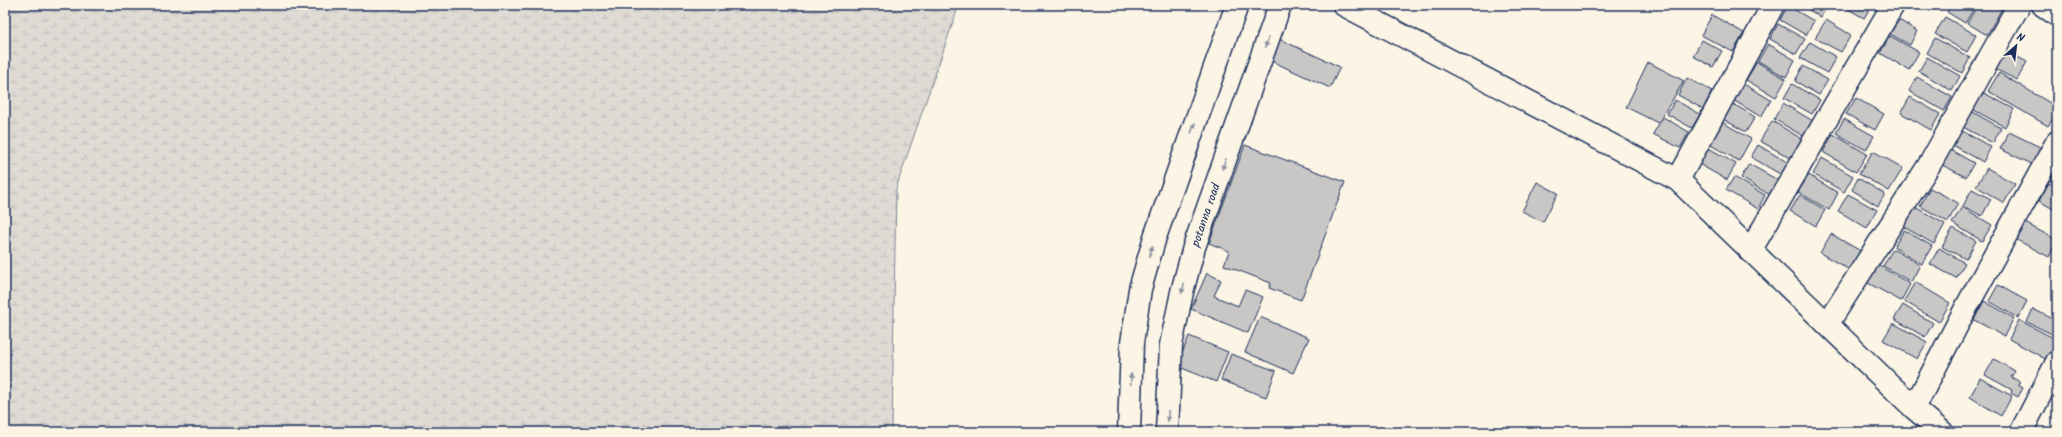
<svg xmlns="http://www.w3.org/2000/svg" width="2062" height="437" font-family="Kalam,sans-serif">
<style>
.wetland{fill:url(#wetland-marsh);stroke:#7d8599}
.building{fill:#c8c7c6;stroke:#1b2f5e}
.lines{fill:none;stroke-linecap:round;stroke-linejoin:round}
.street-casing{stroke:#1b2f5e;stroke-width:25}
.street{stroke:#fcf5e5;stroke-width:22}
.oneway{fill:#8c92a2}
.labels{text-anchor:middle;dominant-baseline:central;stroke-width:3;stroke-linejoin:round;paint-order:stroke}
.street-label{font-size:12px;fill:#1b2f5e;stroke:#fcf5e5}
</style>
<defs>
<pattern id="wetland-marsh" width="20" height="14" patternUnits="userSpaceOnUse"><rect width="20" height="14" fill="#dfdbd4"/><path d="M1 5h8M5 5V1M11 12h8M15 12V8" fill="none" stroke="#bfbcb8"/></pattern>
</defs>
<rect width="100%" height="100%" fill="#fcf5e5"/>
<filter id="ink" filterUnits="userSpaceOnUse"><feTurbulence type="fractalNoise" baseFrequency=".025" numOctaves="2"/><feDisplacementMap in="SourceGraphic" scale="8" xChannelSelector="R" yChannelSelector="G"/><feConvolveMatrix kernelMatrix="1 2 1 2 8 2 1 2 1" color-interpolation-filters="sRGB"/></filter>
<g filter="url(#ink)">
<path class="wetland" d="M5,5H959L896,188L892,432H5Z"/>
<path class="building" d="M1800,5H1828L1821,17Z
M1841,5H1872L1864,18Z
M1951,5H1976L1965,23L1947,12Z
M1978,5H2004L1987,35L1967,23Z
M1788,6L1814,21L1806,35L1780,20Z
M1712,15L1744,33L1733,52L1701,35Z
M1945,17L1976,35L1967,52L1935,34Z
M1826,20L1851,35L1841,52L1815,38Z
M1899,20L1917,31L1910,45L1890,34Z
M1778,24L1805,39L1796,54L1770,39Z
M1890,36L1919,52L1909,70L1880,53Z
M1277,38L1340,67L1330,88L1267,59Z
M1935,38L1970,58L1962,73L1927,53Z
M1702,40L1722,51L1713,67L1693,56Z
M1810,42L1836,57L1827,73L1800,58Z
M1768,44L1795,60L1786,77L1758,61Z
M2001,48L2027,62L2017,80L1991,67Z
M1927,57L1960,76L1952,91L1919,71Z
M1648,62L1684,81L1658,123L1626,107Z
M1757,62L1786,79L1776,97L1746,80Z
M1803,66L1828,80L1819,95L1795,81Z
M1999,73L2057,107V112L2048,126L1988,91Z
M1917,77L1952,97L1944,111L1909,91Z
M1687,78L1712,91L1703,109L1678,95Z
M1742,83L1771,100L1761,117L1733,100Z
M1792,84L1820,100L1812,114L1784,98Z
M1982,92L2014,109L2005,127L1972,109Z
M1910,97L1940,114L1931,130L1901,113Z
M1856,98L1884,114L1875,130L1846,114Z
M1675,100L1700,114L1692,128L1667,114Z
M1730,102L1755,117L1746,132L1721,118Z
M1783,103L1813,121L1803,136L1774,119Z
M1969,110L2001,128L1993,143L1961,126Z
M1663,117L1689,132L1680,148L1653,134Z
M1844,119L1874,136L1866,150L1836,133Z
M1772,121L1807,142L1796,161L1760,141Z
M1722,122L1751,139L1739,161L1709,144Z
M1957,128L1991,147L1983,162L1949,143Z
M2009,132L2042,148L2034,165L2000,149Z
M1833,134L1867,154L1856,172L1823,152Z
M1245,145L1345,182L1301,300L1269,288L1271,283L1224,265L1229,251L1209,243Z
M1758,145L1792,165L1785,177L1751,157Z
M1707,147L1736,164L1727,180L1697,163Z
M1947,148L1974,163L1966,177L1938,163Z
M1873,151L1903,168L1889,191L1859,174Z
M1822,158L1853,176L1844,192L1813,174Z
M1749,164L1783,183L1775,198L1741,178Z
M1987,168L2015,184L2004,203L1976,186Z
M2057,168V185L2050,181Z
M1809,175L1838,193L1829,210L1798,192Z
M1734,177L1765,195L1758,209L1726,190Z
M1858,178L1885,194L1878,206L1852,190Z
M1537,182L1558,193L1543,222L1522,211Z
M2049,183L2057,188V211L2039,201Z
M1930,188L1958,203L1948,222L1920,206Z
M1972,189L1991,199L1982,216L1963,206Z
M1848,194L1877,210L1867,228L1838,211Z
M1800,195L1825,210L1816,226L1790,211Z
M1915,207L1945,224L1934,244L1904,227Z
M1962,207L1992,225L1982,241L1952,223Z
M2025,223L2057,240L2049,257L2017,240Z
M1953,228L1976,241L1966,259L1942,247Z
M1904,230L1932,246L1922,264L1894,247Z
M1831,234L1866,254L1855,273L1820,253Z
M1939,248L1965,263L1956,278L1930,264Z
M1893,249L1920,265L1911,282L1883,266Z
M1876,264L1910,284L1901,301L1866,282Z
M1207,273L1221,280L1214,296L1238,306L1245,290L1263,297L1248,333L1191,309Z
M1915,282L1950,303L1939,322L1904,301Z
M1998,285L2027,301L2018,318L1989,301Z
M1984,301L2014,318L2004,336L1974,320Z
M1903,305L1933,323L1925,337L1894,319Z
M2033,309L2057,321V329L2054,335L2027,322Z
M1260,317L1309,338L1293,373L1245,352Z
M2019,320L2057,340L2047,360L2009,339Z
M1893,323L1927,342L1917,359L1883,340Z
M1189,336L1228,352L1216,382L1177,366Z
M1231,354L1276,371L1266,397L1221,380Z
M1994,359L2015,371L2011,377L2020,382L2018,385L2023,388L2018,397L2011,393L2012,390L1985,375Z
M1980,378L2012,396L2001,416L1970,397Z"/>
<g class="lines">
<g class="street-casing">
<path id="street" d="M1344,5L1678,180L1914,408L1942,432
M2043,5L2057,15
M1678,180L1773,5
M1750,251L1893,5
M1828,323L1931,162L2019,5
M1914,408L1967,306L2057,142
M1129,432L1132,343L1140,289L1155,237L1237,5
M1167,432L1171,345L1182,292L1194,247L1280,5
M2021,432L2057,362"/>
</g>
<use href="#street" class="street"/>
</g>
<defs><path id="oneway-solid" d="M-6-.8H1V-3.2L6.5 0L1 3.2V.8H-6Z"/></defs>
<g class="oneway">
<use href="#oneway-solid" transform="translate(1267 42) rotate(109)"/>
<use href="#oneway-solid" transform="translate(1193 128) rotate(-70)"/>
<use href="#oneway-solid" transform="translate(1224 164) rotate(109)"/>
<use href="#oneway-solid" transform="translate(1151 251) rotate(-74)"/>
<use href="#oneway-solid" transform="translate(1183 288) rotate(105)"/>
<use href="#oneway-solid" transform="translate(1131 379) rotate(-88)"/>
<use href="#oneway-solid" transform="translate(1168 416) rotate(92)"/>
</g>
</g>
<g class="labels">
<g class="street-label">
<text transform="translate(1206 215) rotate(-71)">potanna road</text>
</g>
</g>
<rect width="2062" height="437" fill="none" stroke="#fcf5e5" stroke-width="20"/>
<rect x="10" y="10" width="2042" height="417" fill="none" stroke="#1b2f5e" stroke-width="1.5" filter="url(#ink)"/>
<g transform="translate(2016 46) rotate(28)" stroke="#fcf5e5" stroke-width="3" paint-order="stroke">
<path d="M0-3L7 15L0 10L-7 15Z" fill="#1b2f5e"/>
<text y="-6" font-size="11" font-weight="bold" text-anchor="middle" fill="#1b2f5e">N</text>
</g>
</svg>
